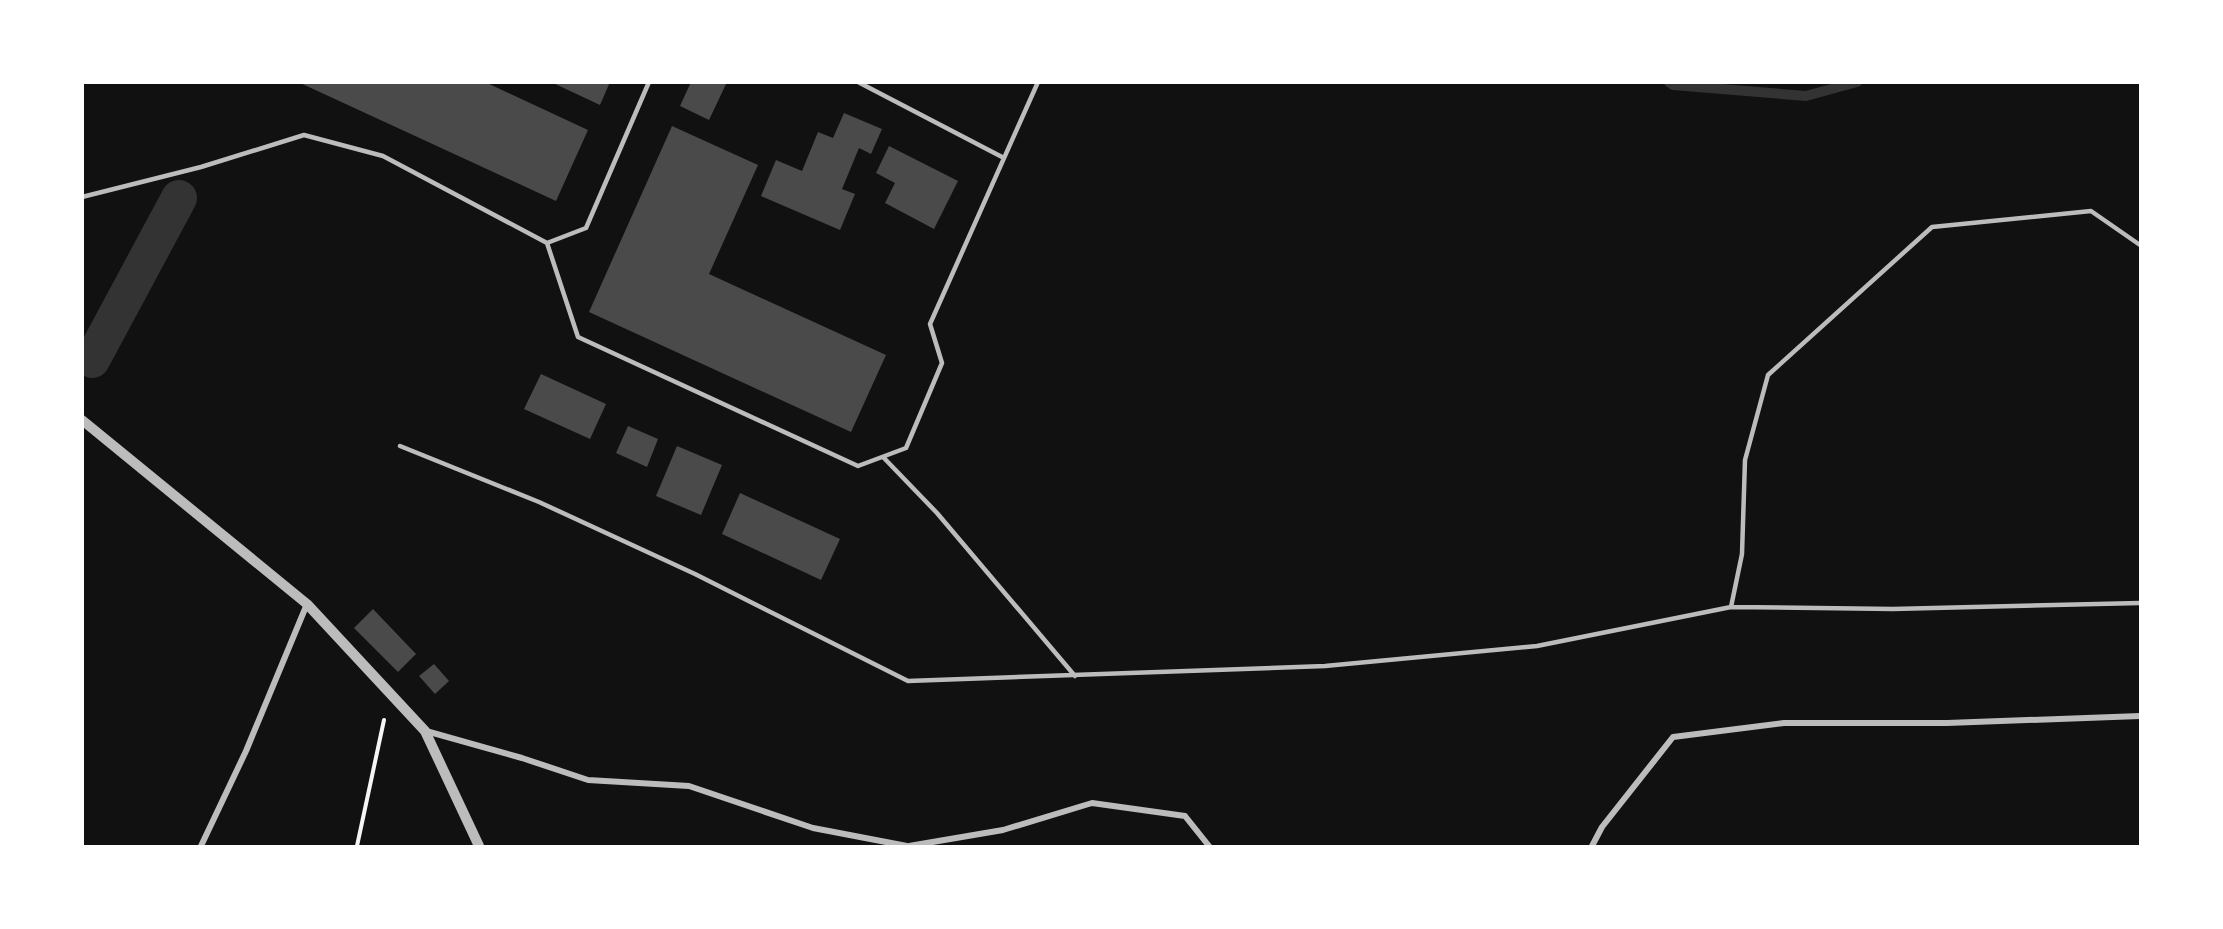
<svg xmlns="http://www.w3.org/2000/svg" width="2223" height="929" font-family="'Fira Sans Condensed',sans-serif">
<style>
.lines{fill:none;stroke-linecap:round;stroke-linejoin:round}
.stream{stroke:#333;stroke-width:10}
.canal{stroke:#333;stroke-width:36}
.building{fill:#4a4a4a}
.path{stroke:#f5f5f5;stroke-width:4}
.service{stroke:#bcbcbc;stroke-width:4.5}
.minor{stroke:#bcbcbc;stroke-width:6}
.tertiary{stroke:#bcbcbc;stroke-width:10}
</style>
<rect width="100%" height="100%" fill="#111"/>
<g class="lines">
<path class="stream" d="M1669,82L1673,85L1806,96L1857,82"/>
<path class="canal" d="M92,360L179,198"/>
</g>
<path class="building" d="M298,82H485L588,130L556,201Z
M551,82H610L600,105Z
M691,82H727L709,120L680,106Z
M844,113L882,129L871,154L859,148L842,189L855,194L840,230L761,196L776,160L802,171L818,132L833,138Z
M672,126L758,165L709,274L886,355L851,432L589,312Z
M889,146L958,181L934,229L885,203L895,183L876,173Z
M541,374L606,404L590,439L524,409Z
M628,426L658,439L647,467L616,453Z
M677,446L722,465L701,515L656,496Z
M740,493L840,539L821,580L722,534Z
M373,609L416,654L398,672L354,628Z
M434,664L449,681L435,694L419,676Z"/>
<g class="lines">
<path class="path" d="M357,846L384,720"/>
<path class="service" d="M858,82L1004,158
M82,197L201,167L304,135L383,156L547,243L578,337L858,466L906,448L942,363L930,324L1038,82
M547,243L586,228L649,82
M400,446L539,502L695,574L908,681L1325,666L1537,646L1731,607L1893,609L2140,603
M883,457L937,513L1075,676
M1731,607L1742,554L1745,460L1768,375L1932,227L2091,211L2140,245"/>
<path class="minor" d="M426,731L522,758L588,780L689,786L813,828L907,846
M201,846L246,751L307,604
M909,846L1003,830L1092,803L1185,816L1209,846
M1592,846L1602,827L1673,737L1784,723H1947L2140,716"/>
<path class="tertiary" d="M82,420L307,604L425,731L479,846"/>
</g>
<rect width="2223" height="929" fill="none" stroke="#ffffff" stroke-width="168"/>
</svg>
